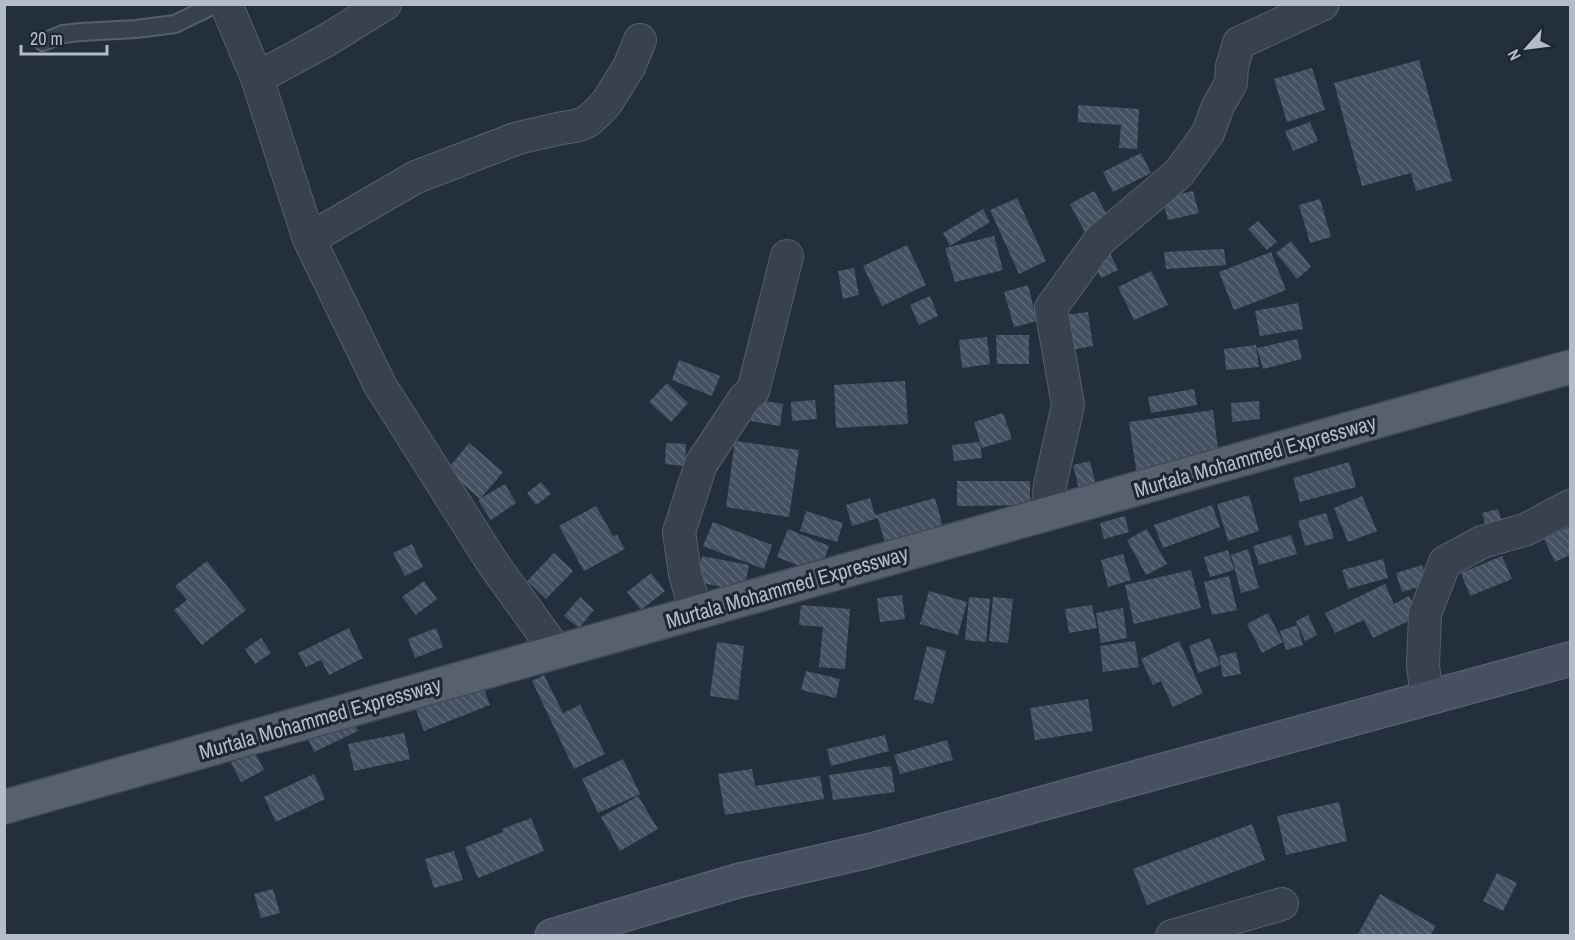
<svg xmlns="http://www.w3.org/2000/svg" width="1575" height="940" font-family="'Archivo Narrow',sans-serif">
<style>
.building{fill:url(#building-back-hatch)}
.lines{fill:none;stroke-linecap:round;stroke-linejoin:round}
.lane-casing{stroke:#565f6c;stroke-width:20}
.street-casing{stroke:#565f6c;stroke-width:34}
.secondary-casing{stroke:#565f6c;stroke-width:36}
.primary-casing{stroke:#414a57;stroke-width:36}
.lane{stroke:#38414e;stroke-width:16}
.street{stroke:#38414e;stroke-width:32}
.secondary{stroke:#465061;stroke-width:33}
.primary{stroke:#56606e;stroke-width:33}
.labels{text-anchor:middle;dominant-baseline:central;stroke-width:6;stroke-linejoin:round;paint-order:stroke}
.street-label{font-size:21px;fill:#b4bcc9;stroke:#1d2633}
</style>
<defs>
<pattern id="building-back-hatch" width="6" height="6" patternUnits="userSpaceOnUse" patternTransform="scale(1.5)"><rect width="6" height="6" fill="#455162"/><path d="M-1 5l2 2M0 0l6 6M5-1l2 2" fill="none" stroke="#5d6877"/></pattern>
</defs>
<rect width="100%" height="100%" fill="#242f3e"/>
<path class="building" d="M1419,60L1452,181L1416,191L1411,173L1362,186L1334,83Z
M1312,68L1325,110L1287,122L1274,79Z
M1078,105L1139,109L1137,149L1119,148L1121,125L1078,122Z
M1310,122L1318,141L1293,151L1285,131Z
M1141,153L1151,173L1113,192L1103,172Z
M1094,191L1110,220L1086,234L1070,204Z
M1193,191L1199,213L1168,220L1162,198Z
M1017,198L1046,261L1019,274L990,210Z
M1320,199L1331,237L1310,243L1299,205Z
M983,209L990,222L950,246L943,233Z
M1258,221L1277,242L1267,250L1248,229Z
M994,236L1003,270L955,282L945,248Z
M1291,241L1311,267L1297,279L1276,253Z
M907,245L926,285L882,306L863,266Z
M1224,249L1226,265L1166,269L1164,252Z
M1109,251L1118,270L1101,278L1091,259Z
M1271,252L1286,290L1234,310L1219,272Z
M854,268L859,295L843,299L838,271Z
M1151,271L1168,305L1134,320L1118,287Z
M1028,285L1037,321L1014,327L1004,292Z
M930,296L938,316L919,325L910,305Z
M1298,303L1303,329L1260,336L1255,311Z
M1088,312L1093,346L1064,351L1059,316Z
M996,335H1029V364H997Z
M987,337L990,364L962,368L959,340Z
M1297,339L1302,359L1263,369L1257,348Z
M1256,345L1259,367L1226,370L1224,349Z
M679,360L720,376L712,396L672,380Z
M905,381L908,424L836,428L834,385Z
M667,383L688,403L671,422L649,402Z
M1194,389L1197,405L1151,413L1148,397Z
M754,399L783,404L780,426L751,421Z
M815,400L817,419L792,421L791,402Z
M1259,401L1260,419L1232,422L1231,403Z
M1213,410L1220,464L1137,476L1129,422Z
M1003,413L1012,439L982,448L974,422Z
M735,441L799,450L789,517L726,507Z
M980,442L982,458L954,461L952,445Z
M469,443L503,472L480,499L447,470Z
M666,443L686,444L685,466L665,464Z
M1090,461L1096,485L1079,489L1073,465Z
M1349,462L1356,487L1300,502L1293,478Z
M957,481H1030V505L957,506Z
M541,482L551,494L536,505L527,493Z
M505,484L516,503L491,520L478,500Z
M1249,495L1259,531L1228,541L1217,504Z
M1362,496L1377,531L1348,542L1334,508Z
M870,498L875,515L935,498L944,531L886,547L878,518L852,526L846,505Z
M1212,505L1220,527L1163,548L1154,525Z
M596,506L613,536L617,535L625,549L584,571L559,526Z
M1498,509L1503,526L1487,531L1482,513Z
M806,511L843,523L837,542L800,531Z
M1326,513L1334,538L1305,546L1298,521Z
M1125,516L1129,532L1104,539L1100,523Z
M713,522L772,545L764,569L703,546Z
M1570,526V555L1555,562L1544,539Z
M788,529L829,546L819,574L777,557Z
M1147,529L1167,564L1146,575L1127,540Z
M1291,535L1297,554L1259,565L1253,546Z
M412,544L423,567L405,576L393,553Z
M1248,549L1259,588L1241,593L1231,555Z
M1228,550L1234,570L1210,577L1204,557Z
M554,553L573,571L546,599L527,581Z
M1123,554L1131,580L1108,587L1101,560Z
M702,556L749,565L744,591L697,582Z
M1502,556L1512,579L1470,596L1461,573Z
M1383,559L1388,578L1348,589L1342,570Z
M207,561L246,610L202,645L174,610L187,600L175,586Z
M1422,565L1428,584L1402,592L1396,573Z
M1191,570L1201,608L1134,624L1125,585Z
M651,573L665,591L641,610L627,592Z
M1229,576L1237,610L1212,615L1204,582Z
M424,581L437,599L416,615L402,597Z
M1385,584L1394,604L1409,596L1419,616L1373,638L1364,620L1335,633L1325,613Z
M929,591L967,602L958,635L920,624Z
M902,595L905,619L880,622L877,598Z
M580,597L594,610L579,628L564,616Z
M969,597L990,599L986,642L965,640Z
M993,597L1013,599L1008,643L989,641Z
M801,605L850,609L845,669L819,667L823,627L799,625Z
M1092,605L1097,628L1069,633L1065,609Z
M1123,608L1127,638L1101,643L1096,613Z
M1268,613L1283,642L1262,653L1247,624Z
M1308,615L1317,635L1305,641L1296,621Z
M1297,625L1303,645L1286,650L1280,631Z
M349,628L363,658L329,675L321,660L306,667L298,653Z
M436,628L443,647L415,658L408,639Z
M261,638L271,653L255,664L245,649Z
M1210,638L1220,665L1198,673L1189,646Z
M1135,641L1139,667L1103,672L1100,646Z
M1179,641L1203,693L1173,707L1161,681L1153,685L1141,659Z
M717,642L744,646L738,700L710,696Z
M927,646L946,651L933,704L914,699Z
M1236,652L1241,674L1223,677L1219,656Z
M806,671L840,679L836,698L801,690Z
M544,675L563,713L580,705L605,754L574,769L532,681Z
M482,684L490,705L424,731L416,710Z
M1088,699L1093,731L1035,740L1030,708Z
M350,713L358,731L314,752L306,734Z
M404,733L410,759L354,771L348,744Z
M885,735L889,751L831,766L827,749Z
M947,740L953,760L900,774L894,755Z
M254,751L264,770L241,782L231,763Z
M623,759L640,794L598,813L582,779Z
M891,766L895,792L833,800L829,775Z
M752,769L755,786L820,776L824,799L725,815L718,774Z
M314,774L325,799L276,822L264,797Z
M638,796L658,829L620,851L601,817Z
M1339,802L1347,841L1286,855L1277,816Z
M531,818L544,851L478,878L465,847L503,832L502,829Z
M1252,824L1265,860L1147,905L1133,869Z
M454,851L463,880L434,888L425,859Z
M1497,873L1517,883L1503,911L1483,901Z
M273,889L280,913L261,918L254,894Z
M1380,894L1436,926L1430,936H1357Z"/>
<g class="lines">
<g class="lane-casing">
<path id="lane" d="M43,42L63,34L81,32L136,29L175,24L216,4"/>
</g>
<g class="street-casing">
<path id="street" d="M226,4L257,78L309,239L380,385L492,562L556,651
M257,78L327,40L385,4
M309,239L416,177L518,138L562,128L576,126L588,121L599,111L607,102L629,67L640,40
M1047,514L1050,485L1068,405L1051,308L1100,240L1179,173L1208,133L1218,106L1231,83L1232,66L1239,43L1323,4
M696,612L685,574L679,532L701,464L744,399L753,391L787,256
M1427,698L1423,665L1425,614L1445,562L1482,542L1527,529L1570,506
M1172,936L1282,904"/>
</g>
<g class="secondary-casing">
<path id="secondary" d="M552,936L737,881L872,850L1570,659"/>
</g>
<g class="primary-casing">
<path id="primary" d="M4,807L1570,367"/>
</g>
<use href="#lane" class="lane"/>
<use href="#street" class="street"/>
<use href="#secondary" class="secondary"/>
<use href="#primary" class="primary"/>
</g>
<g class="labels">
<g class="street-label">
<text transform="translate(1255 456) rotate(-16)">Murtala Mohammed Expressway</text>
<text transform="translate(787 587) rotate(-16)">Murtala Mohammed Expressway</text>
<text transform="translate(320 718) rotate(-16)">Murtala Mohammed Expressway</text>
</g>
</g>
<rect width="1575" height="940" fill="none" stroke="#b4bcc9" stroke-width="12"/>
<g transform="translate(1527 48) rotate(242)" stroke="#1d2633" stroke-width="4.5" paint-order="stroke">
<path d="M0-4.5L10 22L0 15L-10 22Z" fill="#b4bcc9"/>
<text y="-9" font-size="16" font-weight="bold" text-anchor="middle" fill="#b4bcc9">N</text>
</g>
<path d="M21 45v9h86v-9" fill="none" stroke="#b4bcc9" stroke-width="3"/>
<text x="30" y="45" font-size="18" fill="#b4bcc9" stroke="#1d2633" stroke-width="4.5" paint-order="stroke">20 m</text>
</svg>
